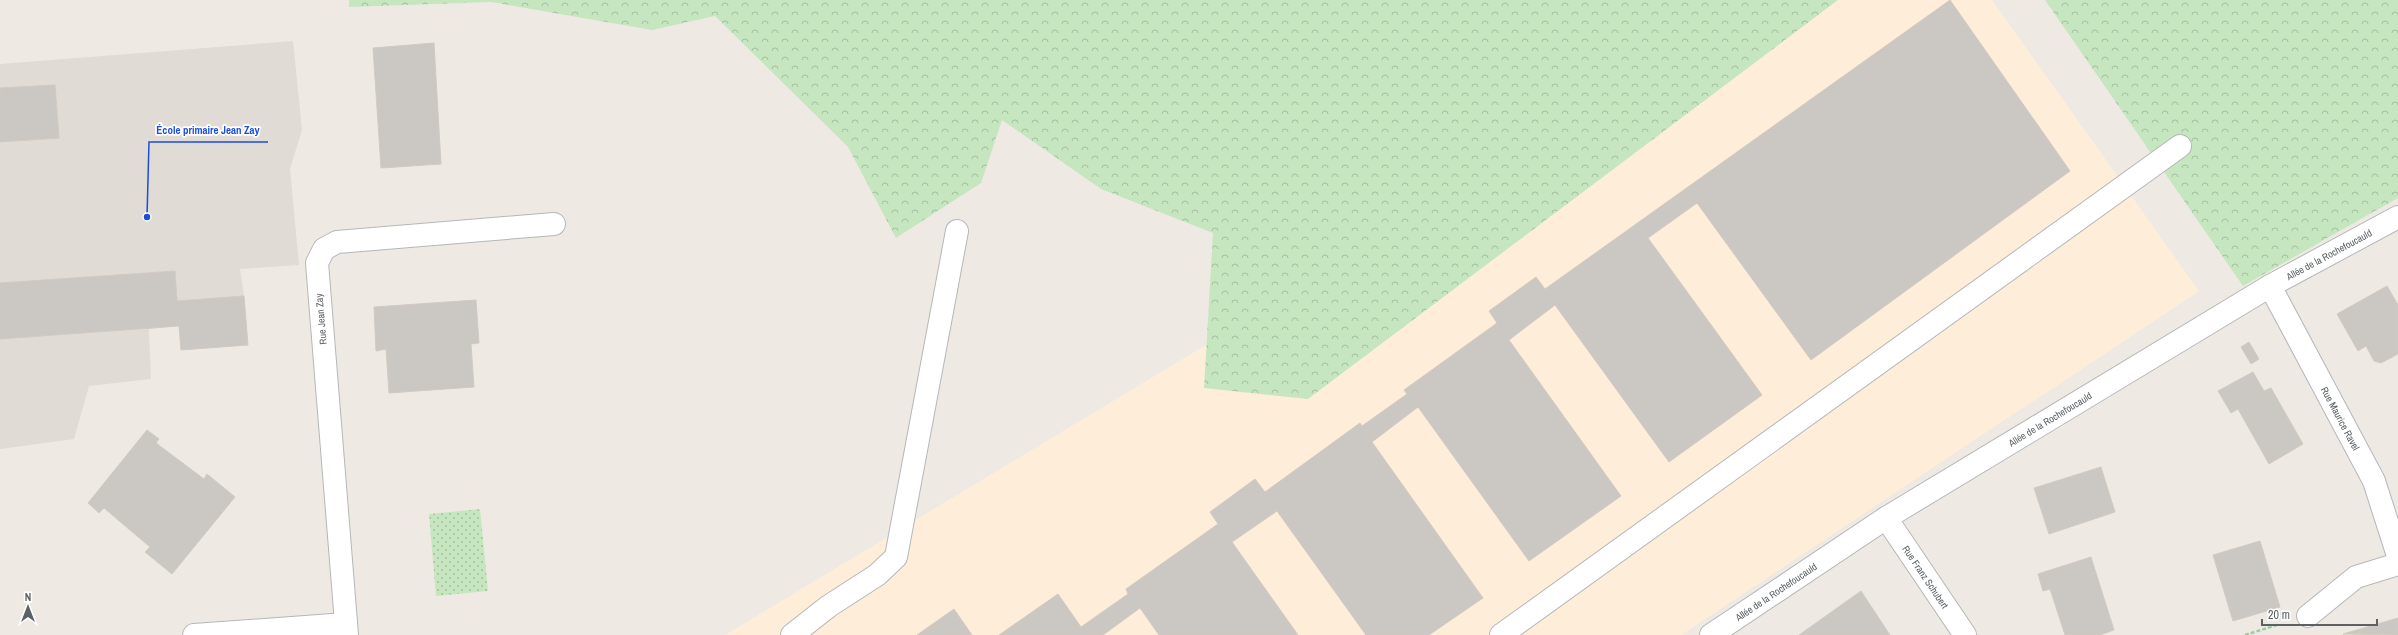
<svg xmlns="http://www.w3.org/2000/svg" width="2398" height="635" font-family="'Archivo Narrow',sans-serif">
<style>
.commercial{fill:#feeed9}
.education{fill:#e0dbd4}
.forest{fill:url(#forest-crowns)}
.park{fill:url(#park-dots)}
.building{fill:#cbc7c2;stroke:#d3cac2}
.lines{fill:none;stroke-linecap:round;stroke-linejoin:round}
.minor-casing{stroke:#b4b7ba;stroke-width:24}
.path{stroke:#9dcea2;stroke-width:2.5;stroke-dasharray:4 2;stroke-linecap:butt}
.minor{stroke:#fff;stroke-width:22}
.labels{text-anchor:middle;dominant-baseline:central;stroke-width:3.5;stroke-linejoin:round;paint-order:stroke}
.street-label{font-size:10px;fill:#5b6164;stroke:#fff}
.leader{fill:none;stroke:#1d4ed8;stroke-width:1.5}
.callout-dot{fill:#1d4ed8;stroke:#fff;stroke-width:1.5}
.callout-label{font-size:11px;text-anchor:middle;font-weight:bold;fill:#1d4ed8;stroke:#fff;stroke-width:3.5;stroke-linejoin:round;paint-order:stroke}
</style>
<defs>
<pattern id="forest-crowns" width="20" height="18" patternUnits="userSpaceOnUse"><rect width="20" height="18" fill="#c6e6c0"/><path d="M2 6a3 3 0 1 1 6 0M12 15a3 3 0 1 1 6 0" fill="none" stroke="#a4bea0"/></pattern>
<pattern id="park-dots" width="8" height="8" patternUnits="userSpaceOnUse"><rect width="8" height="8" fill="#c6e6c0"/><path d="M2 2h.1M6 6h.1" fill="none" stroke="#a4bea0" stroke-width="1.8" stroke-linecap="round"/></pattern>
</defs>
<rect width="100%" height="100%" fill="#eeeae3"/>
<path class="commercial" d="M1778,0H1992L2199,291L1681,635H725Z"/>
<path class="education" d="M293,41L302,130L290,169L299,265L240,269L244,296L177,301L179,326L149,329L151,379L89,386L74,439L0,449V64Z"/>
<path class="forest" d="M349,0H1838L1308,399L1204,388L1213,233L1101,189L1002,120L981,183L896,238L848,147L715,16L652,30L491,2L349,7Z
M2045,0H2398V198L2243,286Z"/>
<path class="park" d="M480,509L488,591L436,596L429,514Z"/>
<path class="building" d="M1950,0L2070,171L1811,360L1697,203L1648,238L1762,395L1669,462L1555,305L1509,340L1621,496L1529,561L1418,407L1372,442L1483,598L1429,635H1366L1277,511L1232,542L1298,635H1159L1140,608L1103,635H999L1058,594L1081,627L1128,594L1126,589L1218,524L1210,512L1255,479L1265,492L1360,423L1362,426L1407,394L1404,390L1497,323L1489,311L1536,277L1545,289Z
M434,43L441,164L381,168L373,48Z
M55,85L59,138L0,142V88Z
M175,271L177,301L244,296L248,345L181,350L179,326L0,339V283Z
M2387,286L2398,305V354L2381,363L2374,361L2366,346L2358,351L2337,314Z
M476,300L479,343L471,344L474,387L389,393L386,349L376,351L374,307Z
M2249,342L2259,359L2251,364L2241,347Z
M2253,372L2264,391L2271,388L2303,444L2269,464L2238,409L2231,413L2218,391Z
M147,430L159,439L156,443L204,479L207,474L235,497L172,574L145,552L150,547L104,508L99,513L88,503Z
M2101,467L2115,512L2049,534L2034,488Z
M2260,541L2280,607L2233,621L2213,555Z
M2091,557L2114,630L2100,635H2065L2050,589L2043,591L2038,574Z
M1861,591L1890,635H1799Z
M954,609L972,635H917Z
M2398,618V635L2343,634Z"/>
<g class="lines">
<g class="minor-casing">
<g id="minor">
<path id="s1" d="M2270,286L2374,481L2398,556"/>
<path id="s2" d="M1886,518L1965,635"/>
<path d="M2308,616L2356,577L2398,564"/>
<path d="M194,635L346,624"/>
<path d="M347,635L317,263L324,249L337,242L554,224"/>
<path d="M792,635L829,606L877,575L896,557L957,231"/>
<path d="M1501,635L2180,146"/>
<path id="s3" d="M1711,635L1886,518L2270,286L2398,217"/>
</g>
</g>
<path class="path" d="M2245,635L2277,625"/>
<use href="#minor" class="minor"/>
</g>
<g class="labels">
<g class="street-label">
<text stroke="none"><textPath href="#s3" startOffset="726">Allée de la Rochefoucauld</textPath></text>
<text transform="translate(321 319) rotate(-95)">Rue Jean Zay</text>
<text stroke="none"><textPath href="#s1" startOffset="150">Rue Maurice Ravel</textPath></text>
<text stroke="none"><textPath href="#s3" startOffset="402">Allée de la Rochefoucauld</textPath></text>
<text stroke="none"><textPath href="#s2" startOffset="71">Rue Franz Schubert</textPath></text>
<text stroke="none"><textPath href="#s3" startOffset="78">Allée de la Rochefoucauld</textPath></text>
</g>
</g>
<path class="leader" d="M147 217L149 142H268"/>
<circle class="callout-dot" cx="147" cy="217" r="4"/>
<g class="callout-label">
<text x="208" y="134">École primaire Jean Zay</text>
</g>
<g transform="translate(28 607)" stroke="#ffffff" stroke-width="3" paint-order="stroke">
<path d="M0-3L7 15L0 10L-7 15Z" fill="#5b6164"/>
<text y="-6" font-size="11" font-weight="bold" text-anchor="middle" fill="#5b6164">N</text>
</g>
<path d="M2262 619v6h115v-6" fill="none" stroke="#5b6164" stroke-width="2"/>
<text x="2268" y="619" font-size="12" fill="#5b6164" stroke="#ffffff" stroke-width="3" paint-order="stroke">20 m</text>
</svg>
